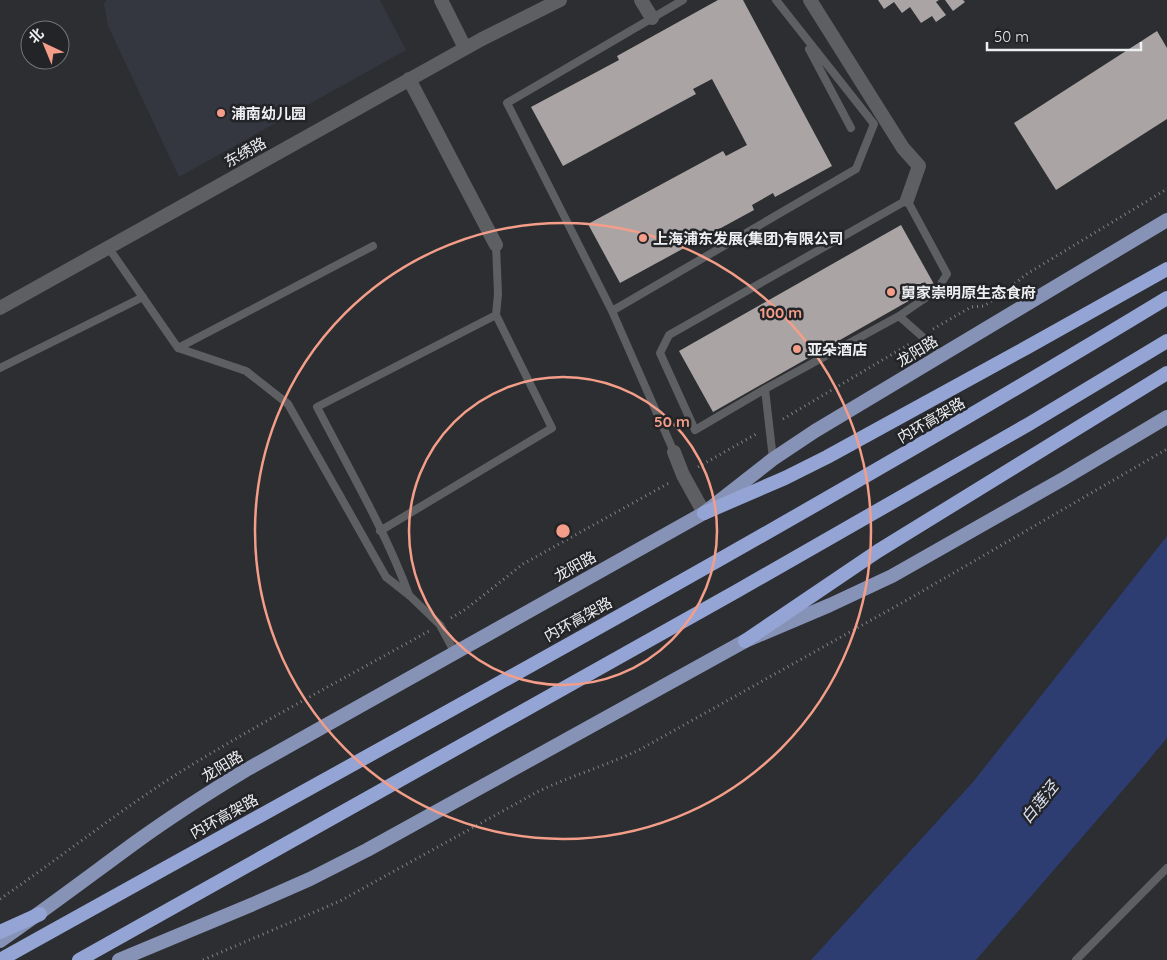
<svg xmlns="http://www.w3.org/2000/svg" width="1167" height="960" font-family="Quicksand,'Noto Sans SC',sans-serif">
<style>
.built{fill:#343740}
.water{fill:#2d3c71}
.building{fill:#aaa5a4}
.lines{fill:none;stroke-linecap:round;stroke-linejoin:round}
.path{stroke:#818285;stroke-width:3;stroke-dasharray:1 4;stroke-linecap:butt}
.service{stroke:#5d5f62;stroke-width:8}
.minor{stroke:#5d5f62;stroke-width:14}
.primary{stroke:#8693b7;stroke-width:14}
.trunk{stroke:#94a4d4;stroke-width:14}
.ring{fill:none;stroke:#f49e89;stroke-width:2.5}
.poi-dot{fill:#f49e89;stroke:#232427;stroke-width:2}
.labels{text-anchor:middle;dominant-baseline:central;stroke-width:5;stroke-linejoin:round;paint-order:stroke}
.poi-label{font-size:15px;font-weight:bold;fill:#eeeff1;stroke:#232427;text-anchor:start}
.street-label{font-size:15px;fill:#eeeff1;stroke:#232427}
.water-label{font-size:16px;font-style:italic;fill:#dde3f4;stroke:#232427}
.centre{fill:#f49e89;stroke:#232427;stroke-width:2.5}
.ring-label{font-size:15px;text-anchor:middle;font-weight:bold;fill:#f49e89;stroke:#232427;stroke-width:5;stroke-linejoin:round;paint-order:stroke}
</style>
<rect width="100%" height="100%" fill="#2d2e31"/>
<path class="built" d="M106,0H380L406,50L179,177L108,26L104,4Z"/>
<path class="water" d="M1167,536V738L1142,768L976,960H811L973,782Z"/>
<path class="building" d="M718,0H743L832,166L775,197L773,193L752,205L754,210L620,283L588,224L723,151L726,156L747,145L712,79L693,89L696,94L563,166L531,107L619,60L617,56Z
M878,0H939L936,2L946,15L936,22L932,16L921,23L910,7L902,13L894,2L884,9Z
M945,0H963L965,2L953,11Z
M1157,31L1167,48V119L1056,190L1014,123Z
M901,225L935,286L713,412L679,351Z"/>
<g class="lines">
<path class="path" d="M933,329L971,307L984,306L1004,293L1025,275L1167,189
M783,419L911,343
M698,467L758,433
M451,618L466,609L523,564L669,483
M0,899C60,858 116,813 177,774C259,723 345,678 429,631
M203,960L340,901L539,791C573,775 608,765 641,749L907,600L1167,449"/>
<path class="service" d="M809,49L851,128
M496,245L498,294L496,315
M108,247L178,348L246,371L288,404L386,577L409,595L440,625L455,653
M612,311L856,169L874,124L776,0
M178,348L373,246
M0,368L143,297
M765,389L695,430L660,353L669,335L907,200L947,274L937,290L899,316
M674,452L612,311L507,103L683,0
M773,459L765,389L899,316L942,354
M380,531L552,428L496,315L317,407C349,469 385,530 409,595
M1076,960L1167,868"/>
<path class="minor" d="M441,0L465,48
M641,0L652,18
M810,0L903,148L919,166L907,200
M409,79L496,245
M0,308L482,39L560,0
M674,452L683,475L704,513"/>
<path class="primary" d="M0,941C46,909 91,875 136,842C172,816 208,793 246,770L704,513L773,459L815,431L1167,220
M119,960L251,905L310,879L367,850L745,641L830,605L892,576L1063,479L1167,417"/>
<path class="trunk" d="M704,513L785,478L827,457L1024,349L1167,269
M745,641L878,551L1167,373
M0,932L40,914
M0,960C391,742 785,530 1167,298
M79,960L737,591L1029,424L1167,341"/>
</g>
<g class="ring">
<circle cx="563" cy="531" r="154"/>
<circle cx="563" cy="531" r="308"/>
</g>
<g class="poi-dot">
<circle cx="221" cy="113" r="5"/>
<circle cx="643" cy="238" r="5"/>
<circle cx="891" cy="292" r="5"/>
<circle cx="797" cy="349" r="5"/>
</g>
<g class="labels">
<g class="poi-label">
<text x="231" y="113">浦南幼儿园</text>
<text x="653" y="238">上海浦东发展(集团)有限公司</text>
<text x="901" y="292">舅家崇明原生态食府</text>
<text x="807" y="349">亚朵酒店</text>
</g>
<g class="street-label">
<text transform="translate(245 152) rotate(-29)">东绣路</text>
<text transform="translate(917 351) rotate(-31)">龙阳路</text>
<text transform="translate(931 420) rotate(-30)">内环高架路</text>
<text transform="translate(575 566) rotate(-29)">龙阳路</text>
<text transform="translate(578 619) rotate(-29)">内环高架路</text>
<text transform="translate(222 766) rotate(-31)">龙阳路</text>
<text transform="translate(224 816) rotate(-29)">内环高架路</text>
</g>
<g class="water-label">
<text transform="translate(1039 802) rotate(-51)">白莲泾</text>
</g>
</g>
<circle cx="563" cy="531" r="8" class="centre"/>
<g class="ring-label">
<text x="781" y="318">100 m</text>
<text x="672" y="427">50 m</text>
</g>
<g transform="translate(45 45) rotate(316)"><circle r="24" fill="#232427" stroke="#747578"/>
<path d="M0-4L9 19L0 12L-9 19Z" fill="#f49e89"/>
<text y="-8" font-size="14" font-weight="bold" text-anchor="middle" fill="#eeeff1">北</text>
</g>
<path d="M987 42v8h154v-8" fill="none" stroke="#eeeff1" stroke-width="2.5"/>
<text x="994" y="42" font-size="15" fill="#eeeff1" stroke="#232427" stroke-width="4" paint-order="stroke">50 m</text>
</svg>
